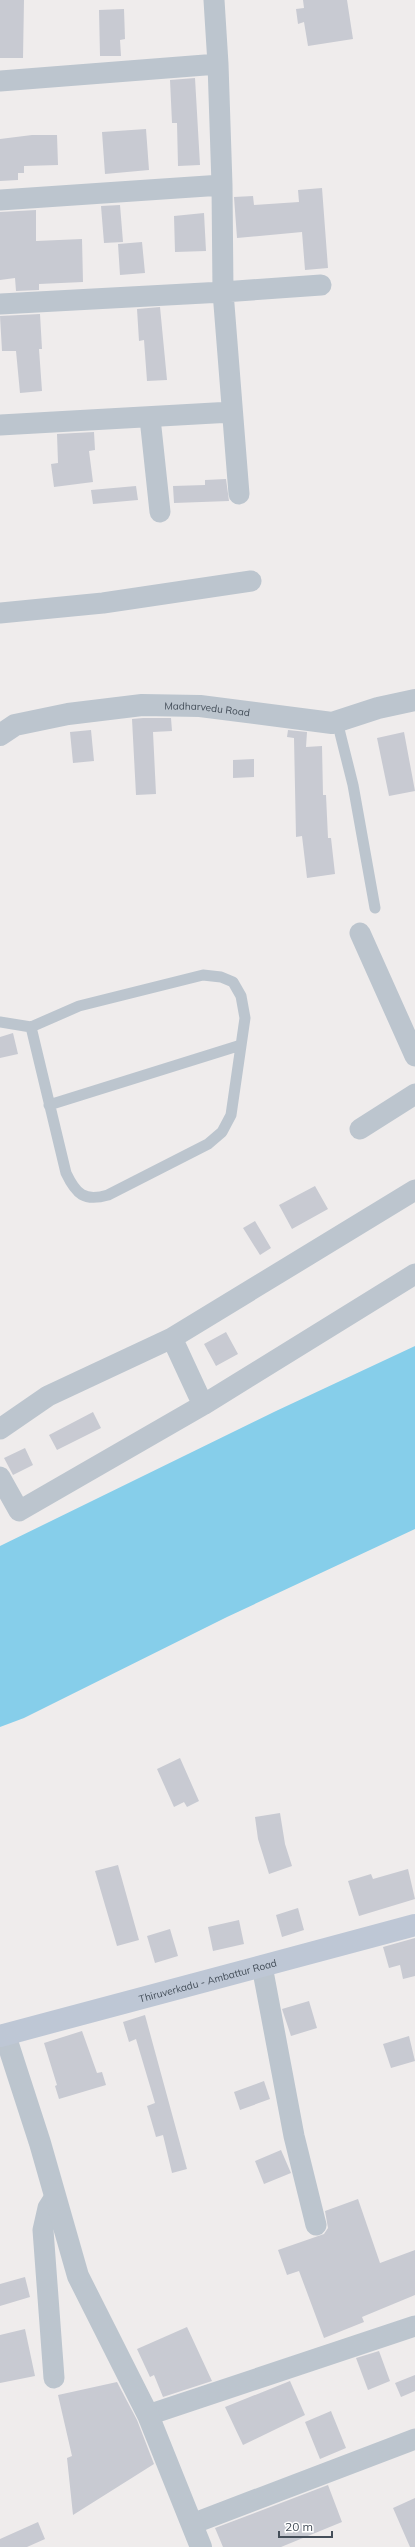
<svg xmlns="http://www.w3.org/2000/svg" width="415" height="2547" font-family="Mulish,sans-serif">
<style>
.water{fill:#86ceea}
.building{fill:#c8cad2}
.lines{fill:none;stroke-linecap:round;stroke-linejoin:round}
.service{stroke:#bcc5ce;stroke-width:11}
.minor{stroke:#bcc5ce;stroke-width:21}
.tertiary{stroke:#bcc5ce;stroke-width:22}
.secondary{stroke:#bec7d5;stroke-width:22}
.labels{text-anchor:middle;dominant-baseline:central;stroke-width:3.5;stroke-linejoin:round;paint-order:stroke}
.street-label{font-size:10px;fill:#444e59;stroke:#fff}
</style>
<rect width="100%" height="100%" fill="#efecec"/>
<path class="water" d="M415,1346V1529L227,1617L24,1718L0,1727V1546L276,1411Z"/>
<path class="building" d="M0,0H24L23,58H0Z
M303,0H347L353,39L308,46L304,22L298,24L296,9L304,8Z
M124,9L125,39L120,40L121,56H100L99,10Z
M195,78L200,165L178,166L177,123H172L170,80Z
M146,129L149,170L105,174L102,132Z
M32,135H57L58,165L24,166V173H18V180L0,181V139Z
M322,188L328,268L305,270L302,232L237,238L234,197L253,196L254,205L299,202L298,190Z
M120,205L123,242L104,243L101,206Z
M36,210V241L82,239L83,282L39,284V290L16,291L15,278L0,280V212Z
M204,213L206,251L175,252L174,216Z
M142,242L145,273L120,275L118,244Z
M160,307L167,380L147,381L144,340L139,341L137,309Z
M40,314L42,349H39L42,391L20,393L16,351H2L0,316Z
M94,432L95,450L89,451L93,482L54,487L51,464L58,463L57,434Z
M226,479L229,501L174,503L173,486L205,485V480Z
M136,486L138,500L93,504L91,490Z
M143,718H171L172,731L153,732L156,794L136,795L132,719Z
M91,730L94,761L73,763L70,732Z
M288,730L307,732L306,747L322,746L323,795H326L328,838H331L335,874L307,878L302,836L296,837L294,738L287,737Z
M404,732L415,791L389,796L377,738Z
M254,759V777L233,778V760Z
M13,1033L18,1054L0,1058V1037Z
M315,1186L328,1209L292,1229L279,1205Z
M255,1221L271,1248L260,1255L243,1228Z
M226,1332L238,1354L216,1366L204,1344Z
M93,1412L101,1428L57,1450L49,1435Z
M25,1448L33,1465L13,1475L4,1458Z
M180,1758L199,1801L187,1807L184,1802L174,1807L157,1769Z
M280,1813L285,1844L292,1866L269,1874L258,1839L255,1817Z
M118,1865L139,1940L117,1946L95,1871Z
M408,1869L415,1899L359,1916L348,1881L371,1874L373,1879Z
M298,1908L304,1930L282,1937L276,1915Z
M239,1920L244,1944L213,1951L208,1927Z
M170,1929L178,1956L155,1963L147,1936Z
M415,1938V1976L403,1979L400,1965L389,1968L383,1947Z
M309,2001L317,2028L291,2036L282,2009Z
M145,2015L187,2169L172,2173L163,2135L156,2137L147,2106L155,2103L136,2039L129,2042L123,2022Z
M82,2031L97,2073L102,2072L106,2085L59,2099L55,2086L57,2085L44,2043Z
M409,2036L415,2061L391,2068L383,2044Z
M264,2081L270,2099L240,2110L234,2092Z
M281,2150L291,2173L264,2184L255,2161Z
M358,2199L380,2263L415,2250V2295L362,2317L364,2322L324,2338L299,2271L287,2275L278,2250L324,2234L328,2228L325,2211Z
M25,2277L30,2297L0,2306V2284Z
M187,2327L212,2381L163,2397L154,2375L150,2377L137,2349Z
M25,2329L35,2376L0,2383V2335Z
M379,2351L390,2381L368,2390L356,2358Z
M415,2375V2391L401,2397L395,2383Z
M290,2381L305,2415L243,2445L225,2407Z
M117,2382L137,2420L154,2464L73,2515L67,2458L72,2456L58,2395Z
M331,2411L346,2448L320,2459L305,2422Z
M328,2485L342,2522L281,2547H223L215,2528Z
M415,2498V2547H410L393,2508Z
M38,2522L45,2539L27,2547H0V2539Z"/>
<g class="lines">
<path class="service" d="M337,721L353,785L375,908
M203,975L221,977L233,982L241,996L245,1018L231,1115L222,1132L208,1144L108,1195C84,1202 76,1194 66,1173L31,1027L79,1006Z
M0,1022L31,1027
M49,1105L241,1045"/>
<path class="minor" d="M218,64L222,185
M0,81L218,64L214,0
M0,200L222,185L223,292L0,304
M150,418L160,512
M0,425L232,412
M239,494L223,292L321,285
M0,613L103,603L251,581
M360,933L415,1056
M360,1129L415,1094
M172,1338L203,1405
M0,1429L48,1396L172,1338L415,1190
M0,1477L19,1511L203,1405L415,1274
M262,1966L294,2136L316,2225
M54,2378L43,2230L48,2208L55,2197
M148,2415L415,2326
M192,2524L415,2439"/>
<g class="tertiary">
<path id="s1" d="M0,735L15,725L68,714L142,705L200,706L332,723L378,708L415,700"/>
<path d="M5,2035L40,2143L78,2276L148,2415L201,2547"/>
</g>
<path class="secondary" id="s2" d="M0,2036L415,1925"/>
</g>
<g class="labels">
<g class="street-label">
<text stroke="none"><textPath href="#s1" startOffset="212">Madharvedu Road</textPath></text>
<text stroke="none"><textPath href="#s2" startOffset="215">Thiruverkadu - Ambattur Road</textPath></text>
</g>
</g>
<path d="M279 2531v6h53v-6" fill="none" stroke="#444e59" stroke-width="2"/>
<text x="285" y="2531" font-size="12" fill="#444e59" stroke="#ffffff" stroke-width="3" paint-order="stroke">20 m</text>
</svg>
